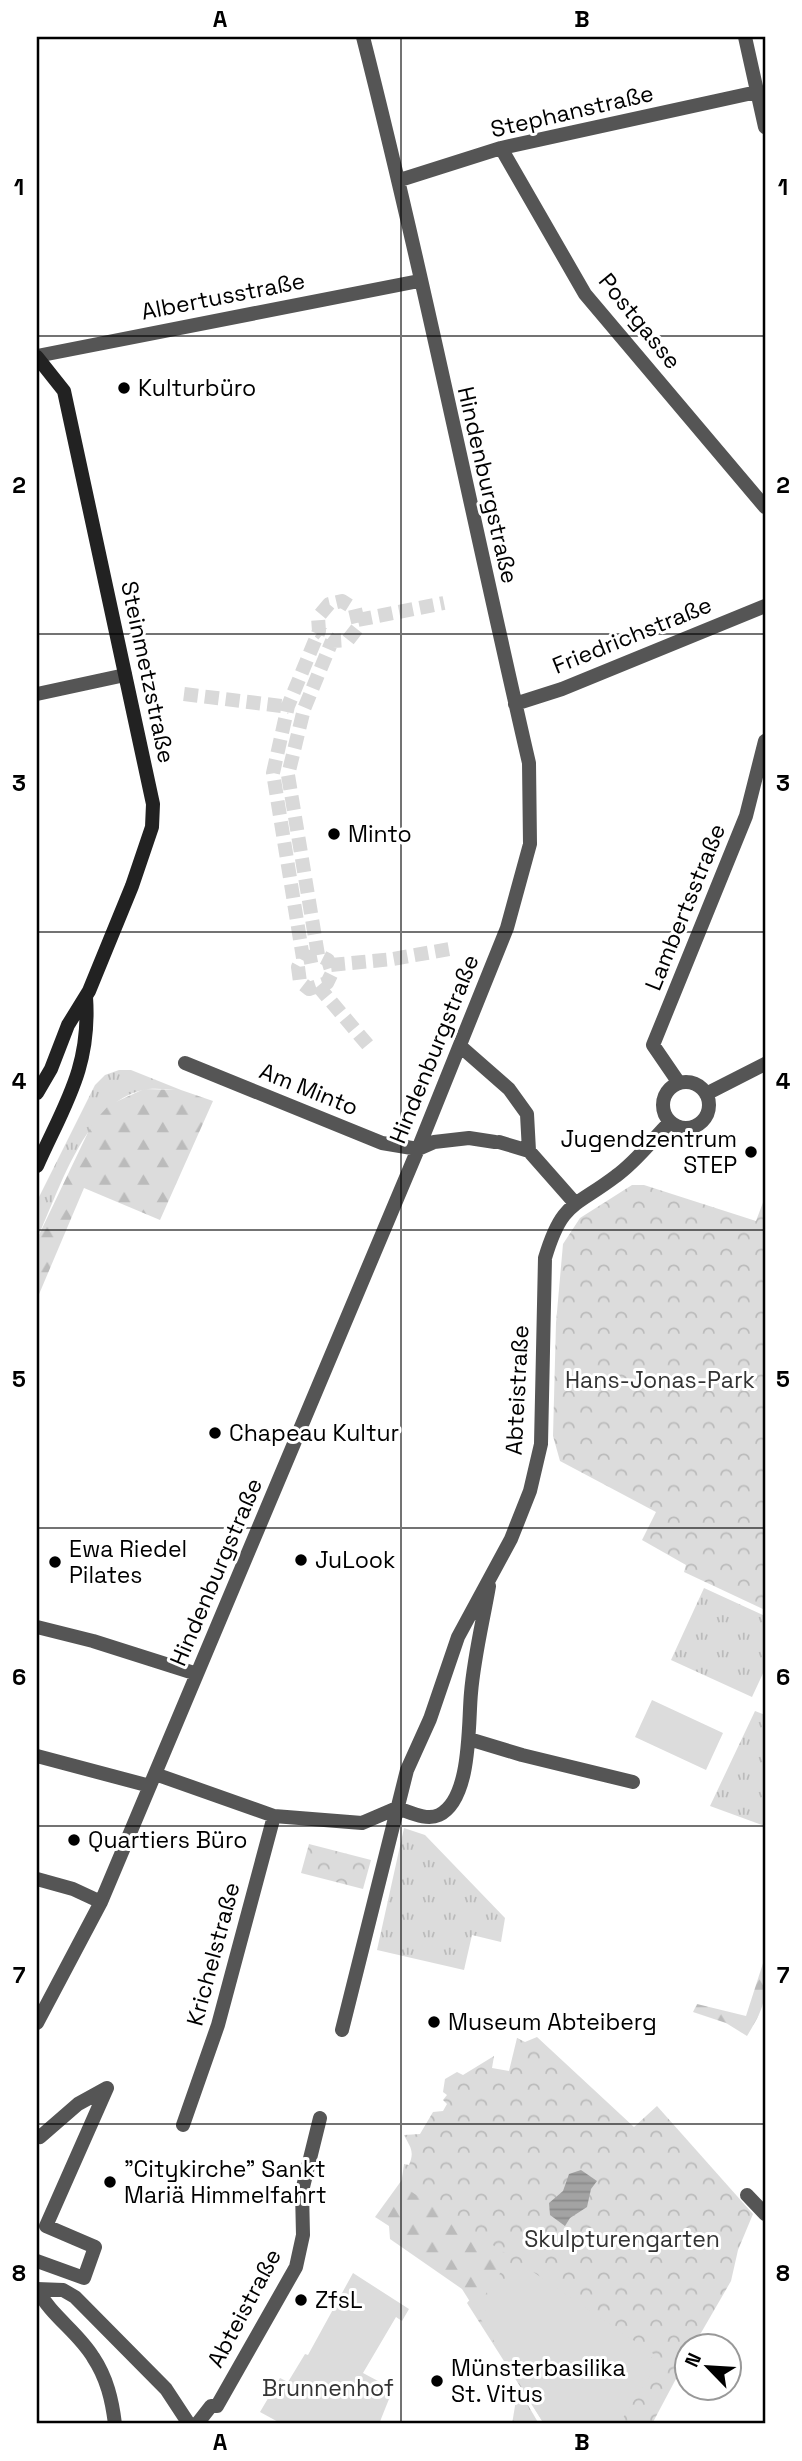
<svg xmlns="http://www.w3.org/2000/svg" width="802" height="2461" font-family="'Space Grotesk',sans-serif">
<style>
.grass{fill:url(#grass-tufts)}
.forest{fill:url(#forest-firs)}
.park{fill:url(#park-crowns)}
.garden{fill:#dcdcdc}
.water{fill:url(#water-rules)}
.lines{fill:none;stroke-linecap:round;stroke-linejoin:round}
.street-tunnel{stroke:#d9d9d9;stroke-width:14;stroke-dasharray:14 7;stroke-linecap:butt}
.street{stroke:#555;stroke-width:14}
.secondary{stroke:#222;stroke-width:14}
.grid{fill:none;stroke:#000;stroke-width:2;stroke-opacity:0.55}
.poi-dot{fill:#000;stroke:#fff;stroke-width:2.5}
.labels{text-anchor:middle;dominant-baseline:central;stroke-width:6;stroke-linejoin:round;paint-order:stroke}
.street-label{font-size:23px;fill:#000;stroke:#fff}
.poi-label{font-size:23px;fill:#000;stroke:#fff;text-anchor:start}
.park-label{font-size:23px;fill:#333;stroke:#fff}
.neatline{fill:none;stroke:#000;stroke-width:2.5}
.grid-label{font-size:23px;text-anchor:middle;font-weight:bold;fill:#000}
</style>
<defs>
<pattern id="grass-tufts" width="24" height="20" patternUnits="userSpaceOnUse" patternTransform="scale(1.75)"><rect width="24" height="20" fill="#dcdcdc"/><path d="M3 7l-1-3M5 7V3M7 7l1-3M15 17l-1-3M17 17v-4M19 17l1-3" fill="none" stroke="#bbb"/></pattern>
<pattern id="forest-firs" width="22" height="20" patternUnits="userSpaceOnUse" patternTransform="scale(1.75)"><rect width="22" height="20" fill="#dcdcdc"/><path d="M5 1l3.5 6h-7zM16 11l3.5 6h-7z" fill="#bbb"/></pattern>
<pattern id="park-crowns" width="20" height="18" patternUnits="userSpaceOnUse" patternTransform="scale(1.75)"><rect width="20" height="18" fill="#dcdcdc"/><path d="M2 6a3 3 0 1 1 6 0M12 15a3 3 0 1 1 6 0" fill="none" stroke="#bbb"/></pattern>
<pattern id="water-rules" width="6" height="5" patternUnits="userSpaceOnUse" patternTransform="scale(1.75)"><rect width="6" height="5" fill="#a3a3a3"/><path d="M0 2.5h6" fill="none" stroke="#8b8b8b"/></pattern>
</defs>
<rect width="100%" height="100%" fill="#fff"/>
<path class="grass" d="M119,1070H131L181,1090C170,1090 154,1087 143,1090C85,1103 60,1189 37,1239V1201L95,1085L105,1075Z
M704,1588L765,1616V1669L752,1697L671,1660Z
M755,1711L765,1715V1826L710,1806Z
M404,1828L425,1835L505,1918L501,1942L472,1935L464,1970L377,1950Z
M518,2388L539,2424H512Z"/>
<path class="forest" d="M144,1089L181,1090L213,1101L160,1220L84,1188L37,1299V1239L92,1124L109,1105Z
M765,1957C765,1999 768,2002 747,2036L726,2023L693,2012L697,2004L746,2016Z
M404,2177L520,2246L479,2316L462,2289L390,2239L389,2226L375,2217Z"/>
<path class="park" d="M632,1185H644L756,1221L765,1197V1610L684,1572L686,1565L642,1540L656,1512L560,1461L553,1436L556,1323L563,1244L580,1218Z
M309,1844L371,1860L363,1889L301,1873Z
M537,2037L634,2127L657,2106L753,2214L738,2250L731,2281L694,2345L686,2346V2360L652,2424H544L467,2303L473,2296L481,2301L511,2257L401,2185L404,2164L409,2165C415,2151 410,2147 404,2135L420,2134L433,2112L443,2111L447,2104L443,2100L447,2095L443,2092L445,2079L457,2072L463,2075L494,2056L492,2068L509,2071L517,2038L525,2042Z"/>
<path class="garden" d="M652,1700L723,1733L706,1770L635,1737Z
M520,2263L655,2355L648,2360L653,2371L619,2424H544L480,2318Z
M353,2273L409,2309L402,2321L396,2317L363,2373L393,2389L379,2424H282L260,2412L280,2378L288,2382L305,2354L308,2355Z"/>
<path class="water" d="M581,2170L597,2181L591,2189L587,2207L570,2218L565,2226L550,2215L549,2203L563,2191L569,2174Z"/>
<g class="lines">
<path class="street-tunnel" d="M358,620L444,603
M184,694L289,707
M318,955L288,775L304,709L332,641
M303,958L318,955L328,960L332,973L327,983L309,989L300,982L298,967L303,958L273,773L288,706L319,631L318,617L329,604L342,601L355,609L359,626L348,640L332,641L319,631
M331,965L393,959L455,948
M318,986L372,1050"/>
<path class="street" d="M745,37L765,127
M501,148L585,294L765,507
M400,180L501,148L757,92
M37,356L419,281
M37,694L125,675
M515,704L562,689L765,606
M460,1046L509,1089L527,1114L529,1151
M185,1063L382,1143L418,1149L434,1142L469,1138L495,1142
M663 1105a23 23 0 1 1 46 0a23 23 0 1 1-46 0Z
M679,1083L653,1045L746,816L765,741
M706,1094L765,1064
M499,1142L529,1151L574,1202
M37,1627L93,1641L197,1674
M469,1739L522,1755L633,1782
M37,1756L150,1786
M155,1774L274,1816
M397,1808C410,1812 426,1821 439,1815C472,1799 468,1723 471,1693C474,1657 483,1621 489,1586
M37,1879L73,1889L101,1902
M37,2023L101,1902L418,1149L507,928L530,844L529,763C473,521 424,277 363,37
M342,2030L407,1770L430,1719L458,1637L511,1539L530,1491L541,1444L545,1258C562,1201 574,1208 616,1176C637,1161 652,1140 670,1122
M183,2125L218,2025L274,1816L362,1823L397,1808
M37,2135L40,2137L78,2104L107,2088L46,2226L95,2247L84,2278L37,2261
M747,2195L765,2214
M37,2289L63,2290L75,2297L166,2389L189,2424
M37,2289C51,2316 78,2332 93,2357C107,2378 112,2400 115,2424
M197,2424L211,2406H217L296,2267L303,2235L302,2191L320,2118"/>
<path class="secondary" d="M37,357L64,391L153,804L152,827L132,886L89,991L68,1025L51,1069L37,1093
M37,1166C64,1105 91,1068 86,997"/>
</g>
<path class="grid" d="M401,37V2424M37,336H765M37,634H765M37,932H765M37,1230H765M37,1528H765M37,1826H765M37,2124H765"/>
<g class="poi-dot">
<circle cx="124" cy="388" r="7"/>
<circle cx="334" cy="834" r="7"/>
<circle cx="751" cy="1152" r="7"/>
<circle cx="215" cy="1433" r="7"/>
<circle cx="301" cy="1560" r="7"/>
<circle cx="55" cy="1562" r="7"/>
<circle cx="74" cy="1840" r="7"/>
<circle cx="434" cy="2022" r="7"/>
<circle cx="110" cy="2182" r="7"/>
<circle cx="301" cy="2300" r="7"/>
<circle cx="437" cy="2381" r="7"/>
</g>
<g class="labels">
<g class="street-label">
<text transform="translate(572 111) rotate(-13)">Stephanstraße</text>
<text transform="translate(223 296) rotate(-11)">Albertusstraße</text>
<text transform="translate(640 321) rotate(51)">Postgasse</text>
<text transform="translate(488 485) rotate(77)">Hindenburgstraße</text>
<text transform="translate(632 635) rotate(-22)">Friedrichstraße</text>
<text transform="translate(148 672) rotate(78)">Steinmetzstraße</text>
<text transform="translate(685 907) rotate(-68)">Lambertsstraße</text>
<text transform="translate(434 1049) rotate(-68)">Hindenburgstraße</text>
<text transform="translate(309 1089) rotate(22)">Am Minto</text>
<text transform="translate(517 1390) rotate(-87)">Abteistraße</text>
<text transform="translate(216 1572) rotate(-67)">Hindenburgstraße</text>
<text transform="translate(213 1954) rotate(-75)">Krichelstraße</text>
<text transform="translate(244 2308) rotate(-62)">Abteistraße</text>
</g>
<g class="poi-label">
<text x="138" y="388">Kulturbüro</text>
<text x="348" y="834">Minto</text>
<text x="737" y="1139" text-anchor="end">Jugendzentrum<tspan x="737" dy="26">STEP</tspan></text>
<text x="229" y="1433">Chapeau Kultur</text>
<text x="69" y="1549">Ewa Riedel<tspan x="69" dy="26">Pilates</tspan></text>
<text x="315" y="1560">JuLook</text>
<text x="88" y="1840">Quartiers Büro</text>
<text x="448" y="2022">Museum Abteiberg</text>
<text x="124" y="2169">"Citykirche" Sankt<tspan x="124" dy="26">Mariä Himmelfahrt</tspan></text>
<text x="315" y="2300">ZfsL</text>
<text x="451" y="2368">Münsterbasilika<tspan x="451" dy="26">St. Vitus</tspan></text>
</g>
<g class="park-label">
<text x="660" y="1380">Hans-Jonas-Park</text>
<text x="622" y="2239">Skulpturengarten</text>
<text x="328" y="2388">Brunnenhof</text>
</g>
</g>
<rect width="802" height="2461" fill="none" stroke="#ffffff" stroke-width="77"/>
<g transform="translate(708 2367) rotate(295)"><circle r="33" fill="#ffffff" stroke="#999999" stroke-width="2"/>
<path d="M0-5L12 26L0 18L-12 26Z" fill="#000000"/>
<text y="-10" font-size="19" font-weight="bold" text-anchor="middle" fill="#000000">N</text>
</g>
<rect x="38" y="38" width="726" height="2384" class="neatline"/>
<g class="grid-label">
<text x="220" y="27">A</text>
<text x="582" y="27">B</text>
<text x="19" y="195">1</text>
<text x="783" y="195">1</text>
<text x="19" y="493">2</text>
<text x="783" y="493">2</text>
<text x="19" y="791">3</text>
<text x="783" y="791">3</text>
<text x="19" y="1089">4</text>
<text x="783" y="1089">4</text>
<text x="19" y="1387">5</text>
<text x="783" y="1387">5</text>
<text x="19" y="1685">6</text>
<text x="783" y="1685">6</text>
<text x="19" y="1983">7</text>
<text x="783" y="1983">7</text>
<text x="19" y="2281">8</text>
<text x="783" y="2281">8</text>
<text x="220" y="2450">A</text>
<text x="582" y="2450">B</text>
</g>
</svg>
